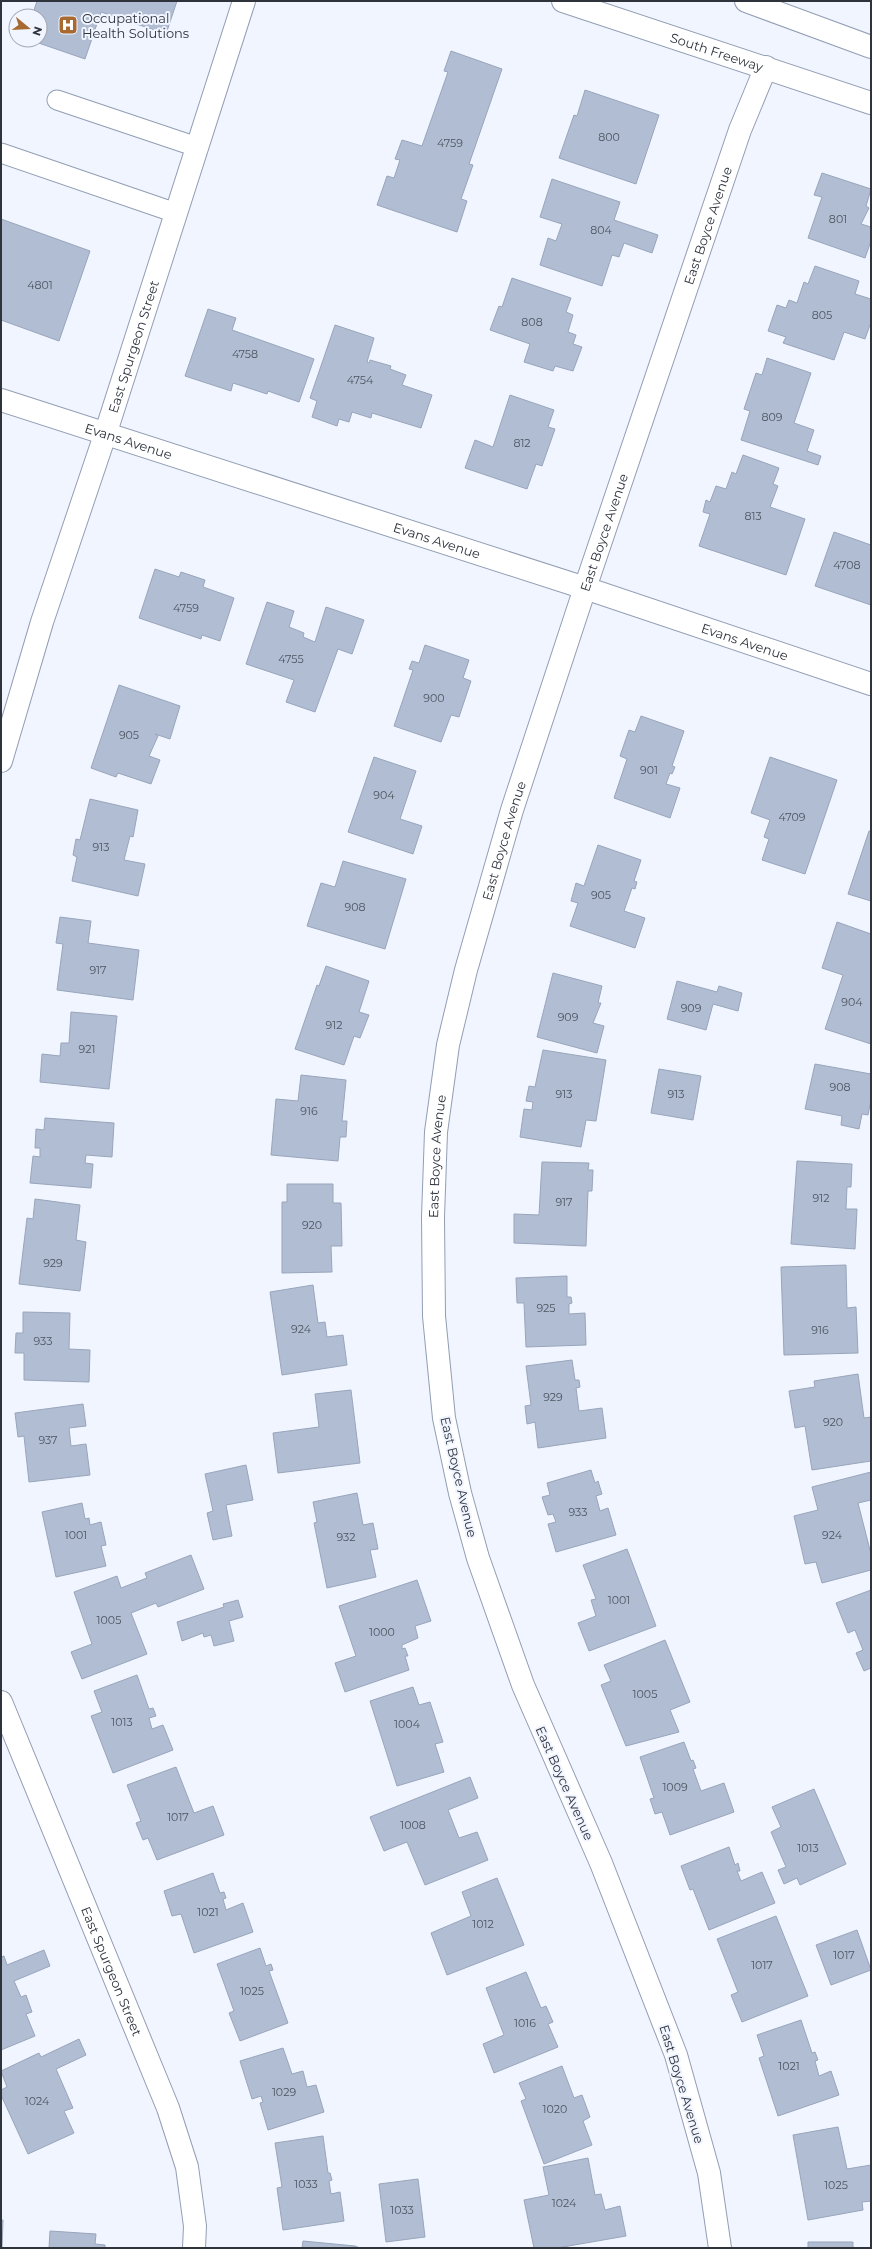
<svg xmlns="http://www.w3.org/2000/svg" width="872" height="2249" font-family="Montserrat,sans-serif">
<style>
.building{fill:#b0bdd3;stroke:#98a5bb}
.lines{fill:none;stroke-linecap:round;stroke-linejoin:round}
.service-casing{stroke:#929eb4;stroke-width:21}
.minor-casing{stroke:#929eb4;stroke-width:24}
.secondary-casing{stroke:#929eb4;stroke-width:24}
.motorway-casing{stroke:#929eb4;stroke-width:24}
.service{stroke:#fff;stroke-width:19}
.minor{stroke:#fff;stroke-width:22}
.secondary{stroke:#fff;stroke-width:22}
.motorway{stroke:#fff;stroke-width:22}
.labels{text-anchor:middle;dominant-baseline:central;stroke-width:4;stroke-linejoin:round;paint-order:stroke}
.number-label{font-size:11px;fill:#4e5662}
.poi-label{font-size:13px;fill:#2e333c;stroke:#f0f5ff;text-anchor:start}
.street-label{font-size:13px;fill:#2e333c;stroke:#f0f5ff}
</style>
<rect width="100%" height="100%" fill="#f0f5ff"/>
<path class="building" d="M37,1H177L166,34L101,12L85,59L30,40H40V16H32Z
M451,51L502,69L469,164L473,165L461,199L467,201L457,232L377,205L387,176L394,178L400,160L395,159L402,140L422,146L448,72L444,71Z
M585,90L659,115L636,184L559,158L574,115L577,116Z
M822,173L871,189L866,206L869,208L861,224L871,227V241L865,258L808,238L822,197L814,195Z
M552,179L620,202L614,220L658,235L652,253L624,243L619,257L612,255L602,286L540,265L548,238L556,241L562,224L540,217Z
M1,219L90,251L59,341L1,320Z
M815,266L859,281L855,294L871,299V322L865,339L844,332L834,360L783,343L786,337L768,331L777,305L786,308L789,300L797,303L804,282L808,284Z
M512,278L571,298L566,312L573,315L568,332L576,335L573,344L582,347L573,371L555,366L553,371L524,362L530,344L490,330L499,306L502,307Z
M208,309L236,318L232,330L314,359L299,402L268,391L267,394L233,383L231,391L185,376Z
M335,325L374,338L367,362L369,363L370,360L391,366L390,369L406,375L402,385L432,395L421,428L372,413L371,418L352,412L349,422L339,419L337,426L312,417L317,401L310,398Z
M767,358L811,373L794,423L814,430L807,451L821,456L818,465L741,440L750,411L744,409L756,373L762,375Z
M510,395L554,410L548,427L555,429L542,466L536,464L527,489L465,468L475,440L493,447Z
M743,455L779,468L773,484L778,486L770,507L805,519L786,575L699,546L710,514L703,512L706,500L710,502L716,486L726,489L732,472L736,474Z
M834,532L871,545V605L815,586Z
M155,569L179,577L181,572L205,580L203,587L234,598L220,641L202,635L201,639L139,618Z
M267,602L294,611L289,627L304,633L303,637L315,642L326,607L364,620L352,654L338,649L315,712L286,702L294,680L246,664Z
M425,645L469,660L463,678L471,681L459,717L451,715L441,742L394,726L413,670L409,669L412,661L419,663Z
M119,685L180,706L170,739L155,734L158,736L149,756L160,760L151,784L118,773L116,777L91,768Z
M641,716L684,731L672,766L675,767L672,774L670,773L666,784L680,788L670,818L614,798L627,759L620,756L629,730L635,732Z
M374,757L416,771L400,819L422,826L413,854L348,832Z
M770,757L837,780L805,874L762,860L769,839L764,837L770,820L751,813Z
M90,799L138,810L133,837L130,836L124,860L145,864L138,896L72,881L77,857L73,855L76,839L80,840Z
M869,831H871V901L848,894Z
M598,845L641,860L634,881L637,882L635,889L632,888L624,911L645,918L635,948L570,926L578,903L571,901L576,883L584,886Z
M343,861L406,879L385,949L307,926L321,883L335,887Z
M60,917L91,921L88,943L139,950L133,1000L57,990L63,944L56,943Z
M837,922L871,934V1044L825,1029L843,975L822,968Z
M326,966L369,981L359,1012L369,1015L360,1038L354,1036L344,1065L295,1049L317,985L319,986Z
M553,973L602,986L598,1003H601L593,1023L604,1026L597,1053L537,1037Z
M677,981L717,992L719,986L742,993L738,1011L713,1004L706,1030L667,1019Z
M71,1012L117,1016L109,1089L40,1082L42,1054L60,1056L61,1043H69Z
M543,1050L606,1060L596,1121L586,1120L581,1147L520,1137L524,1109L532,1110L533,1102L526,1101L529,1086L535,1087Z
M815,1064L871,1074V1100L868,1115L862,1114L859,1129L841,1125L842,1116L805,1109Z
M659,1069L701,1076L693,1120L651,1113Z
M301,1075L346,1080L342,1121H347L346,1137H340L338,1161L271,1155L276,1099L298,1101Z
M45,1118L114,1123L112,1157L86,1155L85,1163L93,1164L91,1188L30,1183L33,1156L40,1157V1148H35L36,1129L44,1130Z
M797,1161L852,1164L851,1187H847L846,1209H857L855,1249L791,1244Z
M542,1162L589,1163L588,1170H593L592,1191H588L586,1246L514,1243V1214L539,1215Z
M287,1184H333V1203H341L342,1246H331L332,1272L282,1273V1202H287Z
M35,1199L80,1205L76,1240L86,1242L80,1291L19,1284L27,1218L33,1219Z
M846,1265L847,1308L856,1307L858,1353L784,1355L781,1267Z
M567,1276V1297H571L572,1303L569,1304V1314L585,1313L586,1345L526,1347L524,1303H517L516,1278Z
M313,1285L318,1323L325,1322L327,1337L343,1335L347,1365L282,1375L270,1292Z
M23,1312L70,1313L69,1349L90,1350L89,1382L24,1380V1353H15L16,1333H23Z
M572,1360L575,1380H579L580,1387L576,1388L579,1411L602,1408L606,1438L538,1448L535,1422L527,1424L525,1406L531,1405L526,1366Z
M858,1374L864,1418L871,1417V1461L812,1470L805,1426L795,1428L789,1391L815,1387L814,1381Z
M351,1390L360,1463L278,1473L273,1433L319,1427L315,1394Z
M83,1404L86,1426L69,1428L71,1446L86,1444L90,1475L29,1482L24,1436L18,1437L15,1413Z
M246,1465L253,1500L226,1505L232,1536L213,1540L207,1513L213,1511L205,1474Z
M591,1470L595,1483L598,1481L602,1494L596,1496L600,1511L608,1508L616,1535L556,1552L548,1524L556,1522L553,1514L548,1515L542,1497L550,1495L547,1483Z
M871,1472V1500L858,1503L871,1554V1570L822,1583L816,1562L805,1564L794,1516L818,1510L812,1487Z
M357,1493L363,1525L373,1523L378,1549L370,1550L376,1577L327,1588L314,1523L317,1522L313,1502Z
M82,1503L85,1519L89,1518L90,1525L101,1522L106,1545L101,1546L106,1566L56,1577L42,1512Z
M627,1549L656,1626L589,1651L578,1623L596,1616L591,1600L596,1599L583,1565Z
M191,1555L204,1589L158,1607L156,1603L131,1613L147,1654L82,1679L71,1652L92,1644L74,1592L117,1576L121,1588L147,1578L145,1573Z
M417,1580L431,1621L415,1626L418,1638L402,1645V1649L405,1648L408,1656H405L409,1670L345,1692L335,1663L356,1656L339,1606Z
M871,1590V1668L864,1671L856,1653L863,1650L855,1630L848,1633L836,1603Z
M238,1600L243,1617L229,1621L234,1641L214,1646L211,1635L204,1637L203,1633L182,1641L177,1622L224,1607L223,1604Z
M665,1640L690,1702L670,1710L679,1732L626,1746L601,1685L611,1681L604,1665Z
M137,1675L149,1709L153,1708L156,1716L149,1718L152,1729L163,1725L173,1750L113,1773L91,1716L102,1712L94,1691Z
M413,1687L419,1705L430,1702L443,1742L435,1744L444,1772L397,1786L370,1701Z
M684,1742L691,1761L693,1760L696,1768L693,1769L701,1791L724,1783L734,1812L670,1835L662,1812L655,1814L650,1799L654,1798L640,1757Z
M176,1767L194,1813L213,1806L224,1835L157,1860L148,1838L143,1840L136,1823L141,1821L127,1785Z
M470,1777L478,1798L448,1810L459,1838L477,1832L488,1860L425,1885L407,1842L384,1851L370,1817Z
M814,1789L846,1864L800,1885L797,1878L784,1884L778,1870L786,1867L771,1832L781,1827L772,1807Z
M729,1847L735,1865L738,1863L740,1871H737L741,1881L762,1872L775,1903L709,1930L693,1889L690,1890L681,1866Z
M213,1873L220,1893L224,1892L226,1898L223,1899L226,1910L243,1903L253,1932L194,1953L181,1914L172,1916L164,1891Z
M497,1878L524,1945L447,1975L431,1933L471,1916L462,1892Z
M776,1916L808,1996L742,2022L731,1995L738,1992L717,1939Z
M857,1930L871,1970L831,1985L816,1945Z
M260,1948L266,1966L271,1964L273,1970L269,1971L288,2023L240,2041L229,2013L234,2011L217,1964Z
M44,1950L50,1966L14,1981L21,1997L26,1995L32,2012L26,2014L35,2036L1,2050V1957L4,1956L7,1965Z
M526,1972L541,2008L546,2006L553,2022L548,2024L558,2047L494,2073L483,2044L504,2035L486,1988Z
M801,2020L812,2053L815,2052L818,2060L815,2061L819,2076L831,2071L839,2095L778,2116L759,2058L764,2056L757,2035Z
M79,2039L86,2055L56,2069L73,2108L64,2111L74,2133L28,2154L1,2095V2090L7,2087L1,2071L39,2053L41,2057Z
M283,2048L292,2074L303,2071L307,2087L316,2085L324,2112L268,2130L260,2103L263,2102L261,2096L252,2099L240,2061Z
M562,2066L574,2098L582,2095L590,2117L583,2121L592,2145L544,2164L521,2101L526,2099L519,2083Z
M838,2127L847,2169L871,2165V2201L862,2202L863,2210L808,2220L793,2135Z
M323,2136L328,2173H330L332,2180L329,2181L331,2194L340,2192L344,2221L283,2230L277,2188L282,2187L275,2143Z
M588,2158L595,2195L601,2194L605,2210L620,2206L626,2236L557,2248H534L524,2200L549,2195L543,2167Z
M418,2179L425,2237L386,2242L379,2184Z
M1,2220H3L2,2248H1Z
M50,2231L96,2234L95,2244L105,2245V2248H49Z
M303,2241L355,2246L360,2248H302Z
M808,2242H853V2248H808Z"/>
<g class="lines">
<g class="service-casing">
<path id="service" d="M57,100L197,147
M1,153L176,213"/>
</g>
<g class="minor-casing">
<g id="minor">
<path id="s1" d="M1,400L585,588L871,684"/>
<path id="s2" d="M1,761L42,622L105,435L244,1"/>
<path id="s3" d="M1,1702L168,2108L187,2167L195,2226L194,2248"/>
<path id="s4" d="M720,2248L709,2173L676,2055L601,1863L523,1685L478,1558L460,1493L444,1418L434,1316L433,1217L436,1132L448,1045L466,970L512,810L585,588L740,130L766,67"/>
</g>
</g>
<g class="secondary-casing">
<g id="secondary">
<path id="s5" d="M563,1L871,103"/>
</g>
</g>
<g class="motorway-casing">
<path id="motorway" d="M746,1L871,47"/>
</g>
<use href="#service" class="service"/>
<use href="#minor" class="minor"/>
<use href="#secondary" class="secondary"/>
<use href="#motorway" class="motorway"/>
</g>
<defs>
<g id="hospital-square" transform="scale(1)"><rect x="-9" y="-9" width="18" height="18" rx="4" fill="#a96a31" stroke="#f0f5ff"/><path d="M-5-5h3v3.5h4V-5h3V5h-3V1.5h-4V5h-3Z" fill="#fff"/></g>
</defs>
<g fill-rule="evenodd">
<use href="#hospital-square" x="68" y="25"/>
</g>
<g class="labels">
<g class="number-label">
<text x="609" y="137">800</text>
<text x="450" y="143">4759</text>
<text x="838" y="219">801</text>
<text x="601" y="230">804</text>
<text x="40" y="285">4801</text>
<text x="822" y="315">805</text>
<text x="532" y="322">808</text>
<text x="245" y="354">4758</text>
<text x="360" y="380">4754</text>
<text x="772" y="417">809</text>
<text x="522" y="443">812</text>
<text x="753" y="516">813</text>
<text x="847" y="565">4708</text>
<text x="186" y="608">4759</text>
<text x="291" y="659">4755</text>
<text x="434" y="698">900</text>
<text x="129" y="735">905</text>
<text x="649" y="770">901</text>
<text x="384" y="795">904</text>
<text x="792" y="817">4709</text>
<text x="101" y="847">913</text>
<text x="601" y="895">905</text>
<text x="355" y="907">908</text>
<text x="98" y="970">917</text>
<text x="852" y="1002">904</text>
<text x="691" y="1008">909</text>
<text x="568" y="1017">909</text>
<text x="334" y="1025">912</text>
<text x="87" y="1049">921</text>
<text x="840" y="1087">908</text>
<text x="564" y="1094">913</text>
<text x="676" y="1094">913</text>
<text x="309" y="1111">916</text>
<text x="821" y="1198">912</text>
<text x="564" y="1202">917</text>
<text x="312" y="1225">920</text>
<text x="53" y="1263">929</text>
<text x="546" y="1308">925</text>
<text x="301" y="1329">924</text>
<text x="820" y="1330">916</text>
<text x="43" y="1341">933</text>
<text x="553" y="1397">929</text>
<text x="833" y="1422">920</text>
<text x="48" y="1440">937</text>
<text x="578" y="1512">933</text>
<text x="76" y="1535">1001</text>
<text x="832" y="1535">924</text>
<text x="346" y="1537">932</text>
<text x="619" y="1600">1001</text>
<text x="109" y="1620">1005</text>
<text x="382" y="1632">1000</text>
<text x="645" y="1694">1005</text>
<text x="122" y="1722">1013</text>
<text x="407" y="1724">1004</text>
<text x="675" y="1787">1009</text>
<text x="178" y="1817">1017</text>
<text x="413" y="1825">1008</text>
<text x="808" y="1848">1013</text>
<text x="208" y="1912">1021</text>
<text x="483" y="1924">1012</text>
<text x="844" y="1955">1017</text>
<text x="762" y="1965">1017</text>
<text x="252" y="1991">1025</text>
<text x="525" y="2023">1016</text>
<text x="789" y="2066">1021</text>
<text x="284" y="2092">1029</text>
<text x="37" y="2101">1024</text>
<text x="555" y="2109">1020</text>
<text x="306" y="2184">1033</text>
<text x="836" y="2185">1025</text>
<text x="564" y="2203">1024</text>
<text x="402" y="2210">1033</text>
</g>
<g class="poi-label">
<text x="82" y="18">Occupational<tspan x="82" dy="15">Health Solutions</tspan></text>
</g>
<g class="street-label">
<text stroke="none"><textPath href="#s5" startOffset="162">South Freeway</textPath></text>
<text stroke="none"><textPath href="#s4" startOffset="2112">East Boyce Avenue</textPath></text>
<text stroke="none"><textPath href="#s2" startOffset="435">East Spurgeon Street</textPath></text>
<text stroke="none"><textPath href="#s1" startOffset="134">Evans Avenue</textPath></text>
<text stroke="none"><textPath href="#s4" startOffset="1788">East Boyce Avenue</textPath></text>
<text stroke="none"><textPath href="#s1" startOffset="458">Evans Avenue</textPath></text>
<text stroke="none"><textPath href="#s1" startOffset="782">Evans Avenue</textPath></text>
<text stroke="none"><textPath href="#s4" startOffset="1464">East Boyce Avenue</textPath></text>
<text stroke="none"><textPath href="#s4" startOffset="1140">East Boyce Avenue</textPath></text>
<text transform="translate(459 1477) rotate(77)">East Boyce Avenue</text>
<text transform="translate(565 1783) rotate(66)">East Boyce Avenue</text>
<text stroke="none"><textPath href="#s3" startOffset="291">East Spurgeon Street</textPath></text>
<text transform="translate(682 2084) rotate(73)">East Boyce Avenue</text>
</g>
</g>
<rect width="872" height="2249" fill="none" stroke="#2e333c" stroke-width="4"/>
<g transform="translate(28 28) rotate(108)"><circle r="19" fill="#f0f5ff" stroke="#a2a7b1"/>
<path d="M0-3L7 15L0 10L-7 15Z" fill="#a96a31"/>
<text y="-6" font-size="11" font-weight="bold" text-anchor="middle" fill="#2e333c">N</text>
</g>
</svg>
